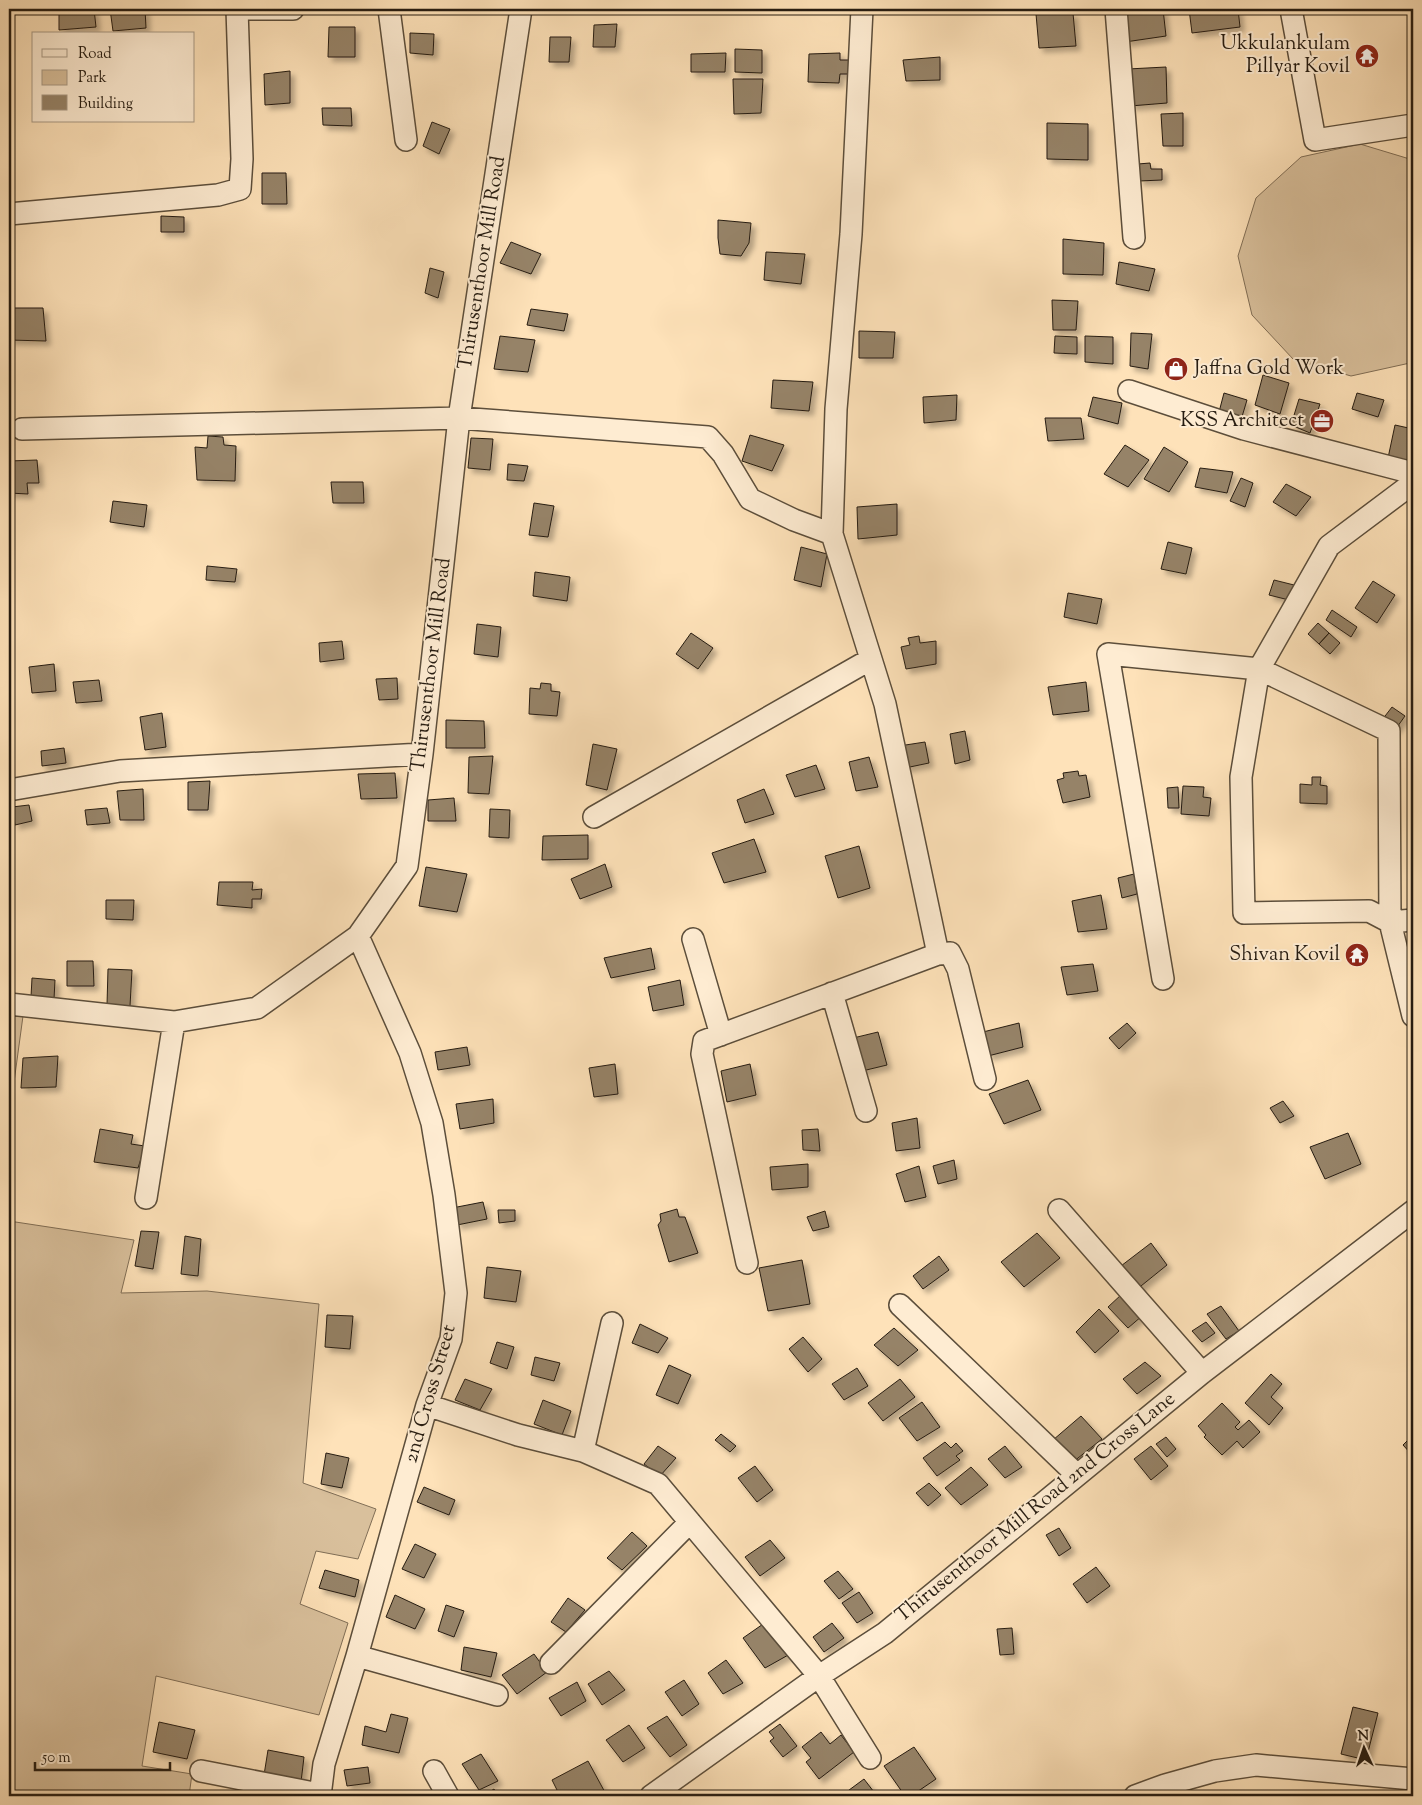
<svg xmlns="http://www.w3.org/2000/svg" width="1422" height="1805" font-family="'Sorts Mill Goudy',serif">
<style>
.green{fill:#d9c09c;stroke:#806e56}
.building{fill:#968368;stroke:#261c11;filter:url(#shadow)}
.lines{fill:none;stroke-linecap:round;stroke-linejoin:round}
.street-casing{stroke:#5c4e3b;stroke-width:24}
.street{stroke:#feecd2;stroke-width:21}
.labels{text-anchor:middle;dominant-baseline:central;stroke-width:4;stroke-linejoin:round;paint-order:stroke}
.poi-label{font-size:20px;fill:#261c11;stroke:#feecd2;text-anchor:end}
.street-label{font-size:20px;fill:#261c11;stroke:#feecd2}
</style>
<defs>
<filter id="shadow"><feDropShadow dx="4.5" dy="4.5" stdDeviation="2.5" flood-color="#0004"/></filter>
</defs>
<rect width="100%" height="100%" fill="#fee2b9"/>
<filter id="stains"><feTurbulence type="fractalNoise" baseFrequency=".004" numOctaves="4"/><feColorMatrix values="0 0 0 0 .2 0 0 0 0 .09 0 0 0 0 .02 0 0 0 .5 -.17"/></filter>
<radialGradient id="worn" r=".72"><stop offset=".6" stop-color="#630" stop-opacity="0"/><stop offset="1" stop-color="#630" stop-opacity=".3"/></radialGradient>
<path class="green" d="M1360,144L1413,160V361L1410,363L1351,376L1293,359L1252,315L1238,256L1256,198L1301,157Z
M9,1016H23L9,1119Z
M9,1221L134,1240L121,1293L207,1291L319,1304L303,1483L376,1509L358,1559L316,1551L300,1604L348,1623L319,1715L156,1676L142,1766L192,1774L189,1796H9Z"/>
<path class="building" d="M59,9H94L96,27L59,30Z
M110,9H145L146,28L113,31Z
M1156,9H1163L1166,36L1125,42L1122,12Z
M1189,9H1238L1240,27L1192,33Z
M1073,13L1076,46L1039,48L1036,14Z
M617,24L615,47H593L594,25Z
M329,27H355V57H328Z
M410,33L434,34L433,55L410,53Z
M550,37H571L569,62H549Z
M735,49L762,50V73L735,72Z
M726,53L725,72H691V54Z
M840,53V60H851L850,74H840L839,83L808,82L809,54Z
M940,57V80L906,81L903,60Z
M1166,67L1167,103L1130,106L1128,69Z
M290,71V103L265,105L264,74Z
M733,79H763L761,113L734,114Z
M322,108H351L352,126L323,125Z
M1183,113V146H1163L1161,114Z
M432,122L450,129L439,154L423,146Z
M1047,123L1088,124V160L1047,159Z
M1150,163L1151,169H1162V180L1139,181L1138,164Z
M262,173H286L287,204H262Z
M161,216L184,217V232H161Z
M718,220L751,223L749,243L741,256L720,254L718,238Z
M1063,239L1104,243L1103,275L1063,274Z
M511,242L541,254L531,274L500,263Z
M766,252L805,254L801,284L764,280Z
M1119,262L1155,269L1149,291L1116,284Z
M430,268L444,272L438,298L425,293Z
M1052,300L1078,301L1076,330H1053Z
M9,308H43L46,341L9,340Z
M531,309L568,314L564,331L527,325Z
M859,331L895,332L893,358H859Z
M1131,333L1152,334L1148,369L1130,366Z
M500,336L535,340L528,372L494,369Z
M1055,336L1077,337V354L1054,353Z
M1085,336L1113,337V364L1085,362Z
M1263,375L1289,383L1280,414L1255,405Z
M773,380L813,382L809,411L771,408Z
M1224,393L1247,400L1241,420L1219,412Z
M1357,393L1384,400L1378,417L1352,409Z
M957,395L956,420L924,423L923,397Z
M1093,397L1122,403L1118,424L1088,416Z
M1299,399L1320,404L1310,433L1291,425Z
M1045,418H1081L1084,439L1048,441Z
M1395,425L1413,429V440L1408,462L1388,458Z
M750,435L784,445L772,471L742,461Z
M208,436L223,437L224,445L236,446L235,481L197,480L195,447L207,448Z
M471,438L493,439L490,470L468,468Z
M1125,445L1149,460L1128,487L1104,474Z
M1164,447L1188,462L1169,492L1144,479Z
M37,460L39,483H27L28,494L9,493V461Z
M508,464L528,466L524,481L507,480Z
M1200,468L1233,472L1227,493L1195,487Z
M1241,478L1253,483L1245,507L1230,501Z
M331,482H363L364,503H333Z
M1286,484L1311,497L1296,516L1273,502Z
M113,501L147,505L144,527L110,522Z
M534,503L554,506L548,537L529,535Z
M897,504V535L858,539L857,507Z
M1168,542L1192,548L1186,574L1161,569Z
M801,547L827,554L821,587L794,580Z
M207,566L237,569L235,582L206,580Z
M535,572L570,577L567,601L533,596Z
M1274,580L1294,585L1289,600L1269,595Z
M1373,581L1395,595L1377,623L1355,608Z
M1068,593L1102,599L1097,624L1064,617Z
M1332,610L1357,627L1351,637L1326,620Z
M1318,623L1329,633L1319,644L1308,634Z
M477,624L501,627L498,657L474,654Z
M691,633L713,648L698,669L676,654Z
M1329,633L1340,643L1330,654L1319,644Z
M919,636L920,643L936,641V664L906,669L901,647L910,645L908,638Z
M342,641L344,659L320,662L319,643Z
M54,664L56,691L32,693L29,667Z
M397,678L398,699L379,700L376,679Z
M99,680L102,701L76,703L73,682Z
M1086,682L1089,711L1053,715L1048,687Z
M541,683L551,684V691L560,692L557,716L529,714L530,688L540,689Z
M1392,707L1405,716L1395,730L1382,720Z
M162,713L166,747L145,750L140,717Z
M446,720L484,721L485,748H446Z
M965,731L970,760L955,764L950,734Z
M925,742L929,763L905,768L899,746Z
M593,744L617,749L607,790L586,785Z
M64,748L66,763L42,766L41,751Z
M493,756L489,794L468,793L469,757Z
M869,757L878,787L856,791L849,762Z
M816,765L825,789L795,797L786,775Z
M1078,771L1079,776L1086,775L1090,797L1063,803L1057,780L1064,778L1063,773Z
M395,773L397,798L361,799L358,774Z
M1312,777H1321L1320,785L1327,786V804L1300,803V784L1312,785Z
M210,781L208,810H188V782Z
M1183,786L1204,787L1203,797L1211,798L1209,816L1181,814Z
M1178,787L1179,808H1168L1167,788Z
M143,789L144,820H120L117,791Z
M764,789L774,814L745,823L737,800Z
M454,798L456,821H428V800Z
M29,805L32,821L15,825L12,807Z
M107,808L110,823L87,825L85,810Z
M490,809L510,810L509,838L489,837Z
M588,835V859L542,860L543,836Z
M754,839L766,872L724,883L712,853Z
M859,846L870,888L838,898L825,856Z
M605,864L612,887L580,899L571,879Z
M426,867L467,874L457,912L419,906Z
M1134,874L1137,894L1122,898L1118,878Z
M219,882H253L252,890L262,889L261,899H252V908L217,905Z
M1101,895L1107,929L1078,932L1072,901Z
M106,900H134L133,920L106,919Z
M651,948L655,969L611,978L604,958Z
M67,961H93L94,986H67Z
M1093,964L1098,991L1067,995L1061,967Z
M108,969L132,970L130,1006L107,1005Z
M32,978L55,980L54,999L31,997Z
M680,980L684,1005L653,1011L648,987Z
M1019,1023L1023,1047L988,1056L983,1032Z
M1127,1023L1136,1033L1119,1049L1109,1038Z
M878,1032L887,1065L858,1072L849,1039Z
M467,1047L470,1065L438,1070L435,1052Z
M58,1056L56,1087L21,1088L23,1058Z
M615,1064L618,1094L594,1097L589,1068Z
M750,1064L756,1095L727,1102L721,1071Z
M1028,1080L1041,1110L1004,1124L989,1094Z
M493,1099L494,1123L460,1129L456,1104Z
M1283,1101L1294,1116L1280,1123L1270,1108Z
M917,1118L920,1148L896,1151L892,1123Z
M100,1129L133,1135L131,1144L145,1146L138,1168L94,1162Z
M818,1129L820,1151L803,1150L802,1130Z
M1348,1133L1361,1164L1325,1179L1310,1147Z
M954,1160L957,1179L938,1184L933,1166Z
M808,1164V1187L772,1190L770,1167Z
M919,1166L926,1197L905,1202L896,1174Z
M483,1202L487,1219L457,1225L452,1208Z
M677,1209L679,1217H685L698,1253L669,1262L658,1225L661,1221L660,1214Z
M498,1210H515V1221L499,1223Z
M825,1211L829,1227L813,1231L807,1217Z
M141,1231L159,1232L153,1269L135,1266Z
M1037,1233L1060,1258L1024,1287L1001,1262Z
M185,1236L201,1239L198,1276L181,1274Z
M1151,1243L1167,1265L1136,1290L1117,1269Z
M939,1256L949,1270L923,1289L913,1276Z
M802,1260L810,1304L768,1311L759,1268Z
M487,1267L521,1271L516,1302L484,1298Z
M1122,1294L1142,1316L1128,1328L1108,1307Z
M1221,1306L1239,1331L1226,1339L1207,1314Z
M1099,1309L1119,1331L1095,1353L1076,1332Z
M327,1315L353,1316L350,1349L325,1347Z
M1206,1322L1215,1333L1202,1342L1192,1331Z
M640,1324L668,1338L658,1353L632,1343Z
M894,1328L918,1350L898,1366L874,1345Z
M803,1337L822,1359L808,1372L789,1349Z
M497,1342L514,1347L507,1369L490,1363Z
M535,1357L560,1363L554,1381L531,1375Z
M1145,1362L1161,1376L1137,1394L1123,1379Z
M669,1365L691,1375L678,1404L656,1395Z
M857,1368L868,1386L844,1400L832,1384Z
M1271,1374L1282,1384L1271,1397L1283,1408L1269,1425L1245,1403Z
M465,1379L492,1389L480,1410L455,1400Z
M900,1379L915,1397L883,1421L868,1403Z
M543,1400L571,1411L562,1435L534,1424Z
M922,1402L940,1427L917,1441L899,1418Z
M1222,1403L1240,1422L1235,1427L1238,1430L1249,1420L1260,1432L1243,1448L1237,1441L1222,1455L1204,1437L1206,1435L1198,1426Z
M1081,1416L1102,1439L1073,1462L1053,1440Z
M721,1434L736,1446L730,1452L715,1440Z
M1413,1435V1456L1403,1445Z
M1166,1437L1176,1449L1167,1457L1156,1444Z
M945,1442L951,1448L956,1443L963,1451L956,1456L960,1460L937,1476L923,1458Z
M658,1446L676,1458L660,1476L644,1464Z
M1005,1446L1022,1467L1005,1478L988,1459Z
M1151,1446L1168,1466L1151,1480L1134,1459Z
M326,1453L349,1458L342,1488L321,1484Z
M755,1466L773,1490L757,1502L738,1478Z
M971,1467L988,1485L961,1505L945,1488Z
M929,1483L941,1495L928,1506L916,1493Z
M424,1487L455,1500L449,1515L417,1502Z
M1059,1528L1071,1548L1059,1556L1046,1535Z
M632,1532L647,1546L622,1570L607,1558Z
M770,1540L785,1558L760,1576L745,1557Z
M415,1544L436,1554L424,1578L402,1569Z
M1096,1567L1110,1586L1087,1603L1073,1584Z
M325,1570L359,1580L355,1597L319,1588Z
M838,1571L853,1589L839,1599L824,1581Z
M859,1592L873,1613L857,1623L842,1603Z
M395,1595L425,1609L415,1629L386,1617Z
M568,1598L585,1610L566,1632L551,1622Z
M446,1605L464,1611L454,1637L438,1631Z
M766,1622L790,1654L765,1668L743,1638Z
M832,1623L844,1638L824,1652L813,1637Z
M1012,1628L1014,1654L1000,1655L997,1629Z
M464,1647L497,1653L491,1677L461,1670Z
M534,1654L547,1672L517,1694L502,1675Z
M726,1660L743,1683L723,1694L708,1673Z
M609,1671L625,1690L602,1705L588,1684Z
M684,1680L699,1704L682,1716L665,1692Z
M577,1682L586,1701L561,1716L549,1698Z
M1353,1707L1378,1713L1366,1760L1341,1754Z
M391,1714L408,1718L399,1753L362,1745L365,1726L386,1732Z
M667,1716L687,1745L670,1757L647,1728Z
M159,1722L195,1730L187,1759L153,1752Z
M780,1724L797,1746L783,1757L770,1741L774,1738L769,1732Z
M629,1725L645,1748L623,1762L606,1740Z
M821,1732L830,1744L841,1735L854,1752L819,1779L806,1762L811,1758L802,1747Z
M914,1747L936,1779L911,1796H905L884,1766Z
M268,1750L304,1757L301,1782L264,1775Z
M481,1754L498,1781L479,1790L462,1764Z
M588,1761L607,1796H560L552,1780Z
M368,1767L370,1783L347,1786L344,1770Z
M864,1779L877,1796H841Z
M494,1789L498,1796H483Z"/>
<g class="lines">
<g class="street-casing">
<path id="street" d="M389,9L406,140
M1116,9L1134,238
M1291,9L1315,140L1413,125
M9,214L218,195L240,189L242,159L237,9H293
M1129,391L1244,429L1413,473
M22,429L459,418L708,437L723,454L750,499L794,520L832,534L836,409L851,234L862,9
M1413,483L1329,546L1259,669L1389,731L1390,922L1413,920
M9,790L120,771L422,754
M594,817L871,659
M693,939L721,1035
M938,954L950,953L958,969L985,1079
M1163,979L1108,654L1259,669L1241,777L1244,913L1369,911L1390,922L1413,1016
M832,993L866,1111
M9,1004L174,1022L257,1008L358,936L407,866L422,754L459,418L521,9
M146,1198L174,1022
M1059,1210L1202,1373
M747,1263L702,1054L704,1041L938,954L885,704L832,534
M900,1305L1077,1475
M427,1405L518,1435L583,1451L658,1484L819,1676L870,1758
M583,1451L612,1323
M357,1656L497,1695
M551,1663L690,1522
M201,1771L319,1794
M434,1771L448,1796
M320,1796L324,1764L357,1656L427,1405L451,1339L456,1293L444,1195L432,1123L410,1053L358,936
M651,1796L819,1676L885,1633L1202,1373L1413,1211
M1135,1796L1165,1785L1215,1771L1256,1765L1413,1779"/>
</g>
<use href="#street" class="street"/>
</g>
<defs>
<g id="temple-disc" transform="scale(1.25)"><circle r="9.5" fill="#8f2418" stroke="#feecd2"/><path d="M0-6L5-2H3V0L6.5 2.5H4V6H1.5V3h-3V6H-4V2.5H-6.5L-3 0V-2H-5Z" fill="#fff"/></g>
<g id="shop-disc" transform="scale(1.25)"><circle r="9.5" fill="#8f2418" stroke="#feecd2"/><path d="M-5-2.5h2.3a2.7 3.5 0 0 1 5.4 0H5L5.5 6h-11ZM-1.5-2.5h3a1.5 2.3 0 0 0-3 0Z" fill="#fff"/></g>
<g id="office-disc" transform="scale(1.25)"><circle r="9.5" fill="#8f2418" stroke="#feecd2"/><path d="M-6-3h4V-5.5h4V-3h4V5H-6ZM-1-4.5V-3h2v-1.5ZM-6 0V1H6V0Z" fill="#fff"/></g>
</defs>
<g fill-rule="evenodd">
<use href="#temple-disc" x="1367" y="56"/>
<use href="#shop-disc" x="1176" y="369"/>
<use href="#office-disc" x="1322" y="421"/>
<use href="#temple-disc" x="1357" y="955"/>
</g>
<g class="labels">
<g class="poi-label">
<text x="1350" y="44">Ukkulankulam<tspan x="1350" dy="23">Pillyar Kovil</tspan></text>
<text x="1194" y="369" text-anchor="start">Jaffna Gold Work</text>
<text x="1304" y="421">KSS Architect</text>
<text x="1340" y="955">Shivan Kovil</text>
</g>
<g class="street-label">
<text transform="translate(483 263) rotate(-81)">Thirusenthoor Mill Road</text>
<text transform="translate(432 665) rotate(-83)">Thirusenthoor Mill Road</text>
<text transform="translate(431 1394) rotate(-74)">2nd Cross Street</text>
<text transform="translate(1036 1508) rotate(-39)">Thirusenthoor Mill Road 2nd Cross Lane</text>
</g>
</g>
<rect width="1422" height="1805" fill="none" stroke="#fee2b9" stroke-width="30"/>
<rect x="10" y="10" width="1402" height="1785" fill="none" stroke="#261c11" stroke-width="2.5"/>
<rect x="15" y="15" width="1392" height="1775" fill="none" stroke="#261c11"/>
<rect x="32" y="32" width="162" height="90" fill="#feecd2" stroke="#a89985"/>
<rect x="42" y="49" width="25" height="8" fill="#feecd2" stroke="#a89985"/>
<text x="78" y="58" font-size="15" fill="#261c11">Road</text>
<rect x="42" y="70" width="25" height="15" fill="#d9c09c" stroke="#a89985"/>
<text x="78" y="82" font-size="15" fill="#261c11">Park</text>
<rect x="42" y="95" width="25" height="15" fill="#968368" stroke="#a89985"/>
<text x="78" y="108" font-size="15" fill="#261c11">Building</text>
<g transform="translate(1364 1748) rotate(357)" stroke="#feecd2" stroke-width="4" paint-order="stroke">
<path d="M0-4L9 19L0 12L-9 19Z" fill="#261c11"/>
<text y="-8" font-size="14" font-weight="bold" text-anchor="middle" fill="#261c11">N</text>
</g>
<path d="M35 1762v8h135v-8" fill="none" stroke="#261c11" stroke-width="2.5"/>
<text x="42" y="1762" font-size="15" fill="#261c11" stroke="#feecd2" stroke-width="4" paint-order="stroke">50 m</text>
<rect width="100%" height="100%" filter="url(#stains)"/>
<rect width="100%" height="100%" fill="url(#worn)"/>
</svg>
